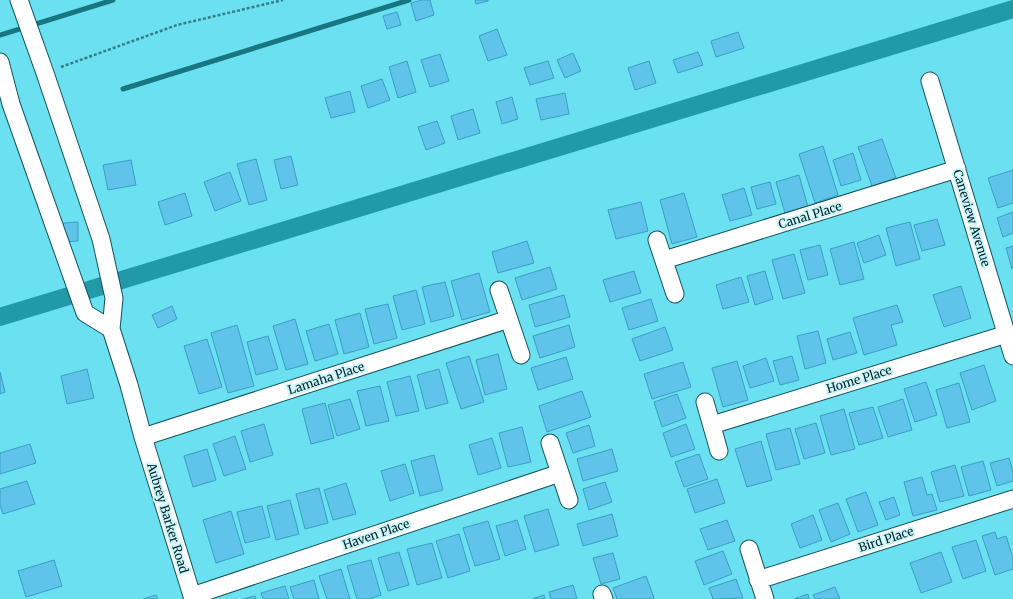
<svg xmlns="http://www.w3.org/2000/svg" width="1013" height="599" font-family="Merriweather,serif">
<style>
.lines{fill:none;stroke-linecap:round;stroke-linejoin:round}
.stream{stroke:#177680;stroke-width:5}
.canal{stroke:#2199a6;stroke-width:18}
.building{fill:#60c3ea;stroke:#399fc5}
.street-casing{stroke:#12555d;stroke-width:19}
.path{stroke:#337e88;stroke-width:2.5;stroke-dasharray:3 2;stroke-linecap:butt}
.street{stroke:#fff;stroke-width:17}
.labels{text-anchor:middle;dominant-baseline:central;stroke-width:4;stroke-linejoin:round;paint-order:stroke}
.street-label{font-size:12px;fill:#002429;stroke:#cdf6fb}
</style>
<rect width="100%" height="100%" fill="#6be0f0"/>
<g class="lines">
<path class="stream" d="M0,35L113,0
M123,89L409,0"/>
<path class="canal" d="M0,317L1013,9"/>
</g>
<path class="building" d="M422,0H430L434,15L416,21L411,3Z
M475,0H488V1L476,4Z
M397,12L401,25L387,29L383,16Z
M497,29L507,55L488,61L479,36Z
M738,32L744,48L716,57L711,41Z
M698,52L703,65L678,73L673,60Z
M573,53L581,71L565,78L557,60Z
M440,54L449,81L430,87L421,60Z
M407,61L416,92L398,98L389,67Z
M548,61L554,78L530,85L524,68Z
M649,61L656,83L635,90L628,68Z
M382,79L390,100L368,108L361,86Z
M350,91L355,112L331,118L325,98Z
M565,93L569,114L541,120L536,99Z
M512,97L518,119L502,124L496,102Z
M473,109L480,133L458,140L451,116Z
M437,121L445,143L426,150L418,127Z
M882,139L896,178L872,186L858,147Z
M823,146L838,195L815,203L799,154Z
M853,153L861,180L841,186L833,160Z
M291,156L298,185L281,189L274,160Z
M256,159L267,200L249,205L237,164Z
M131,160L136,185L108,190L103,165Z
M1013,170V203L998,208L988,178Z
M230,172L241,201L215,211L204,182Z
M799,175L808,207L785,213L776,182Z
M770,182L776,204L757,209L751,187Z
M744,188L752,215L730,221L722,195Z
M185,193L192,216L165,225L158,202Z
M684,193L697,237L672,244L660,200Z
M641,202L648,231L616,239L608,210Z
M1013,212V233L1003,237L997,218Z
M937,219L945,245L922,251L914,225Z
M78,222V241L64,242L63,223Z
M910,222L920,259L896,266L886,228Z
M879,235L886,255L864,263L857,243Z
M527,241L534,263L498,273L492,252Z
M854,242L864,279L840,285L830,249Z
M820,245L828,275L808,280L800,250Z
M1013,246V268L1012,269L1006,248Z
M794,254L805,293L783,299L772,260Z
M550,267L557,289L522,300L515,278Z
M634,271L641,293L610,302L603,280Z
M765,271L773,299L755,305L747,276Z
M479,273L490,312L462,320L451,281Z
M741,277L749,302L723,309L716,285Z
M445,282L454,316L431,322L422,287Z
M961,286L971,318L944,327L933,295Z
M416,290L425,324L402,330L393,296Z
M564,295L570,317L535,327L529,305Z
M651,299L658,321L629,330L622,308Z
M388,304L397,338L374,344L365,309Z
M897,305L903,322L891,325L897,345L864,355L853,318Z
M172,306L177,319L158,328L152,315Z
M360,313L369,347L344,354L335,320Z
M295,319L308,364L286,370L273,326Z
M329,324L338,354L315,361L306,331Z
M237,325L254,386L228,393L211,333Z
M569,325L575,347L540,358L533,336Z
M665,327L673,350L640,361L632,339Z
M818,331L826,363L805,369L797,336Z
M850,332L857,353L833,360L827,339Z
M268,336L278,369L256,375L247,342Z
M207,339L222,387L199,394L184,346Z
M498,354L507,389L485,395L476,360Z
M469,356L484,402L461,409L446,363Z
M792,356L799,380L780,385L773,361Z
M566,357L573,379L538,390L531,368Z
M766,358L774,381L750,388L743,366Z
M737,361L748,400L723,407L712,368Z
M683,362L691,387L652,399L644,374Z
M984,365L996,401L972,410L960,373Z
M87,369L94,398L67,404L61,376Z
M439,369L448,403L426,409L417,375Z
M0,372L5,392L0,394Z
M410,376L419,411L396,416L387,382Z
M926,382L937,415L915,422L904,389Z
M959,383L970,422L947,428L936,390Z
M380,386L389,421L366,426L357,391Z
M582,391L591,417L547,432L539,406Z
M677,394L686,418L662,427L654,402Z
M350,399L360,429L337,436L328,405Z
M903,399L912,430L888,437L878,407Z
M325,403L334,438L311,444L302,409Z
M873,407L883,438L859,445L849,413Z
M844,409L855,449L831,455L820,416Z
M816,423L825,453L804,459L795,429Z
M264,424L273,455L250,462L241,431Z
M686,424L695,449L671,457L663,433Z
M589,425L595,446L573,453L566,433Z
M522,427L531,462L508,467L499,433Z
M790,428L800,464L776,470L766,434Z
M235,436L246,469L224,476L213,444Z
M492,438L501,468L478,475L469,445Z
M761,441L772,480L747,487L735,449Z
M30,444L36,463L0,474V453Z
M207,449L216,480L193,487L184,456Z
M612,449L618,471L583,481L577,459Z
M699,454L708,479L684,487L675,462Z
M434,455L443,490L420,496L411,461Z
M1009,458L1013,472V481L997,486L990,463Z
M983,461L991,490L969,496L961,467Z
M405,464L414,493L390,501L381,471Z
M955,465L964,496L940,502L931,472Z
M922,477L927,495L932,494L937,510L913,516L904,482Z
M717,479L725,503L695,513L687,489Z
M27,481L35,504L3,514L0,505V489Z
M605,482L612,502L589,510L583,489Z
M346,483L356,514L333,520L324,490Z
M319,488L328,523L305,529L296,494Z
M866,492L878,525L858,532L846,499Z
M894,497L900,515L886,520L879,502Z
M290,500L299,534L276,540L267,506Z
M838,503L850,534L831,542L819,510Z
M262,506L270,537L245,543L237,512Z
M548,509L559,545L535,552L524,516Z
M231,511L244,554L216,563L203,520Z
M612,514L618,536L583,546L577,524Z
M813,515L822,540L800,548L791,524Z
M517,520L526,549L505,556L496,526Z
M727,520L735,541L708,550L700,529Z
M488,521L500,559L475,566L463,528Z
M995,532L997,539L1006,536L1013,558V569L995,575L982,536Z
M459,534L470,571L448,578L436,541Z
M976,540L986,571L963,579L952,547Z
M432,543L442,578L417,585L407,549Z
M723,551L732,574L704,585L695,561Z
M399,552L409,585L388,591L378,558Z
M941,552L952,582L921,593L910,563Z
M613,553L620,579L601,584L593,558Z
M54,560L62,586L26,597L18,571Z
M371,560L381,595L369,599H357L347,566Z
M341,569L350,599H327L319,576Z
M646,576L654,598L651,599H617L613,588Z
M736,579L743,598L713,599L709,588Z
M314,580L319,599H294L290,587Z
M573,585L577,599H551L549,592Z
M285,586L289,599H263L261,593Z
M835,587L840,599H815L813,595Z
M808,594L809,599H794Z
M156,595L158,599H143Z
M544,595L545,599H532Z
M255,596L256,599H243Z"/>
<g class="lines">
<g class="street-casing">
<path id="street" d="M0,62L11,104L85,313L111,329L114,298L101,239L45,73L19,0
M930,81L1013,356
M657,240L675,294
M664,260L957,169
M499,290L521,355
M111,329L129,385L143,437L193,599
M705,402L719,451
M712,425L1007,334
M143,437L509,319
M550,443L569,500
M749,549L765,599
M758,580L1013,499
M602,594L604,599
M192,596L560,473"/>
</g>
<path class="path" d="M61,67L177,25L283,0"/>
<use href="#street" class="street"/>
</g>
<g class="labels">
<g class="street-label">
<text transform="translate(810 215) rotate(-17)">Canal Place</text>
<text transform="translate(972 218) rotate(73)">Caneview Avenue</text>
<text transform="translate(326 378) rotate(-18)">Lamaha Place</text>
<text transform="translate(859 379) rotate(-17)">Home Place</text>
<text transform="translate(168 518) rotate(73)">Aubrey Barker Road</text>
<text transform="translate(376 534) rotate(-19)">Haven Place</text>
<text transform="translate(886 539) rotate(-18)">Bird Place</text>
</g>
</g>
</svg>
